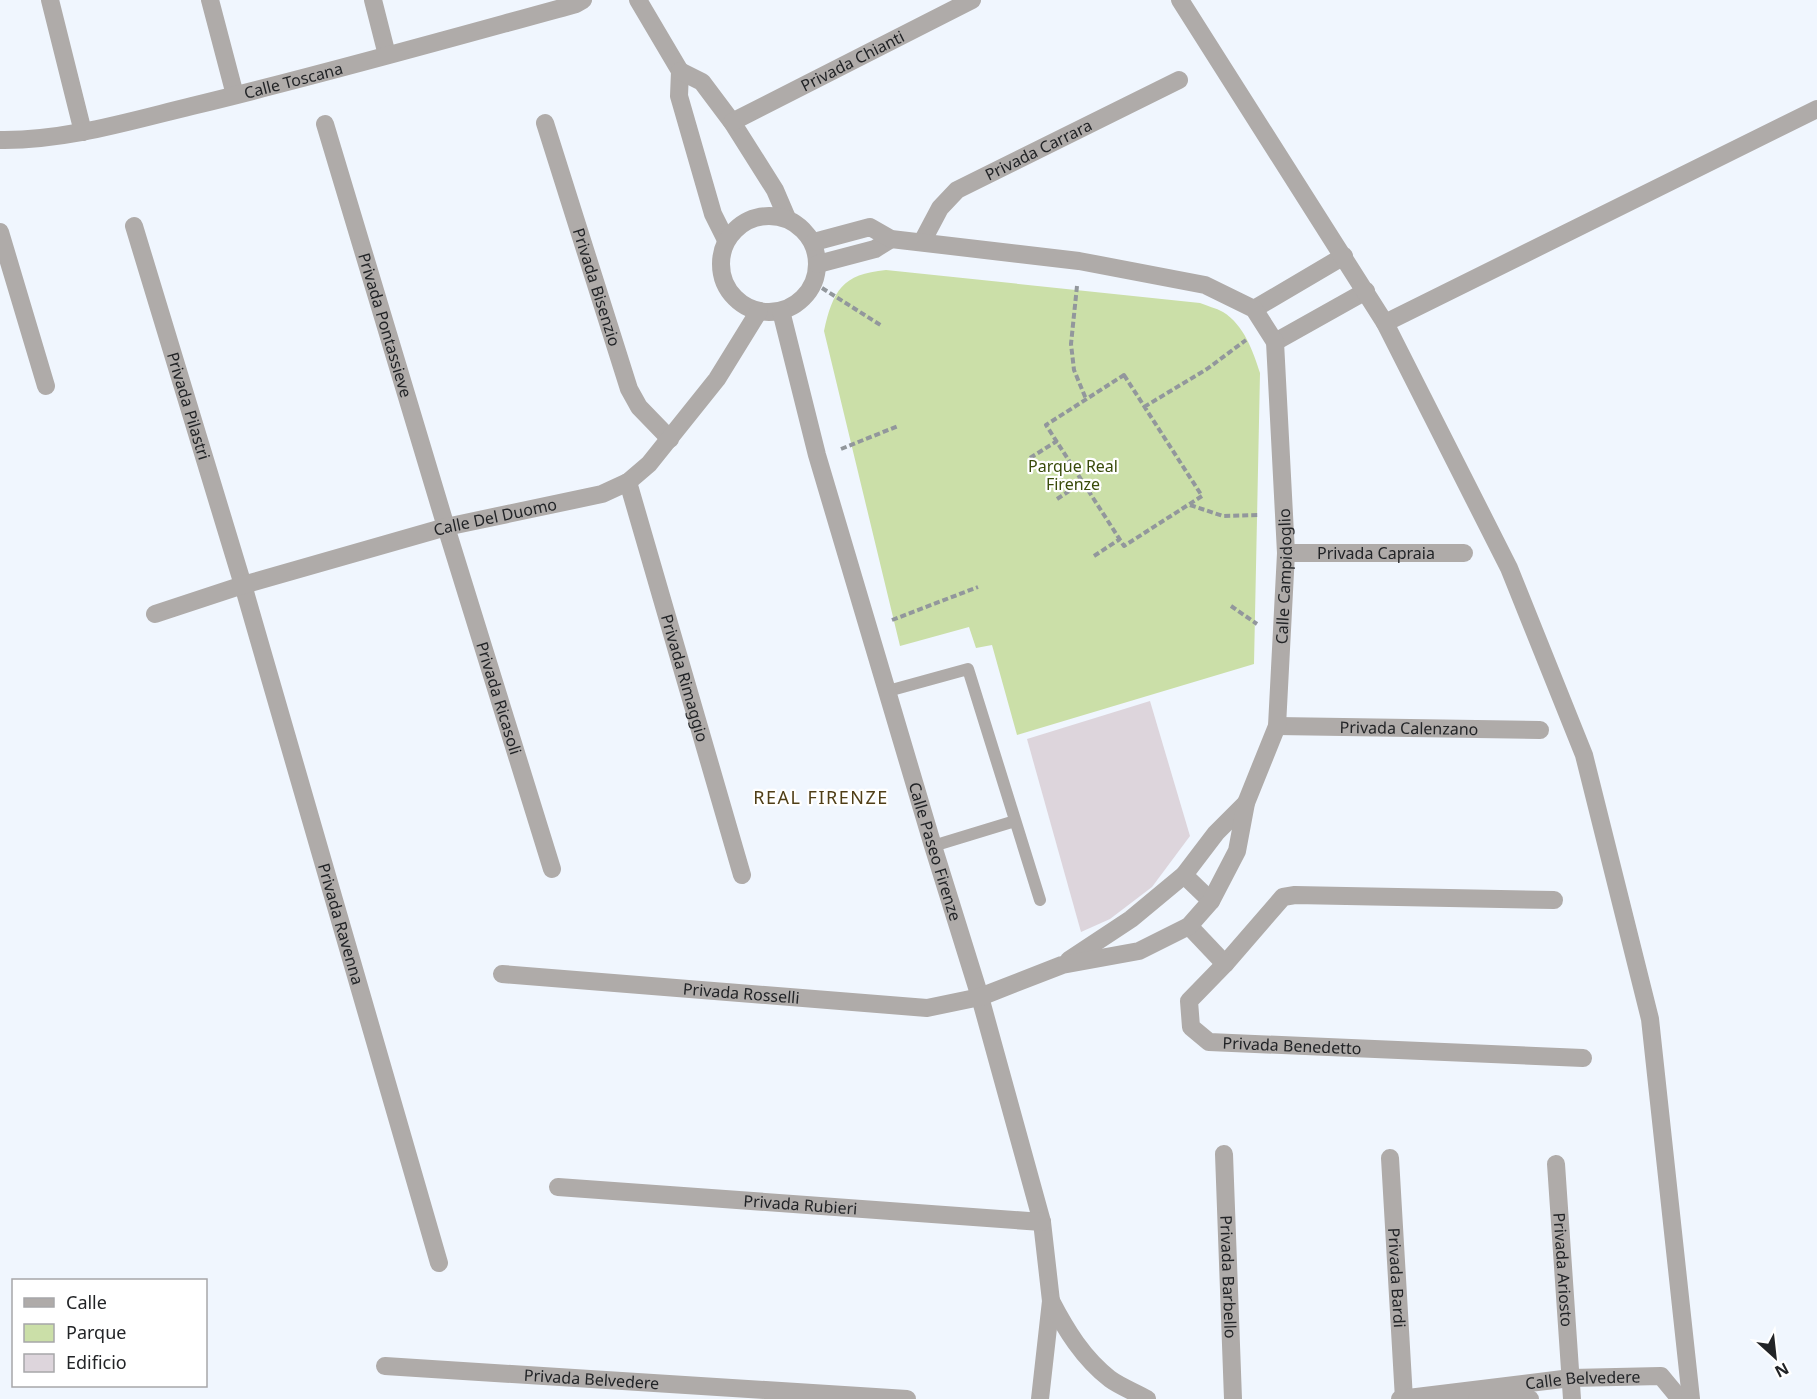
<svg xmlns="http://www.w3.org/2000/svg" width="1817" height="1399" font-family="'Noto Sans',sans-serif">
<style>
.green{fill:#cbdfa8}
.building{fill:#ddd5dc}
.lines{fill:none;stroke-linecap:round;stroke-linejoin:round}
.path{stroke:#92979c;stroke-width:4;stroke-dasharray:6 3;stroke-linecap:butt}
.service{stroke:#afaba9;stroke-width:12}
.minor{stroke:#afaba9;stroke-width:18}
.tertiary{stroke:#afaba9;stroke-width:18}
.labels{text-anchor:middle;dominant-baseline:central;stroke-width:4.5;stroke-linejoin:round;paint-order:stroke}
.street-label{font-size:16px;fill:#222427;stroke:#fff}
.park-label{font-size:16px;fill:#384a09;stroke:#fff}
.neighbourhood-label{font-size:18px;letter-spacing:1.5px;fill:#4f3e17;stroke:#fff}
</style>
<rect width="100%" height="100%" fill="#f0f6fe"/>
<path class="green" d="M886,270L1200,303C1207,306 1216,308 1223,312C1244,325 1253,351 1260,373L1254,664L1017,735L992,645L976,648L969,627L900,646L824,331C833,291 842,274 886,270Z"/>
<path class="building" d="M1150,701L1190,836L1152,887L1110,919L1081,932L1027,739Z"/>
<g class="lines">
<path class="path" d="M1077,286L1071,344L1074,370L1086,399
M822,288L882,326
M1124,375L1202,496L1124,546L1046,425Z
M1144,407L1207,369L1246,340
M841,449L898,426
M1030,458L1057,441
M1057,499L1083,482
M1190,505L1223,516L1258,515
M1094,556L1120,539
M1231,606L1257,624
M892,620L978,587"/>
<path class="service" d="M888,691L968,669L1040,900
M933,846L1015,821"/>
<g class="minor">
<path d="M50,0L83,132"/>
<path d="M210,0L235,95"/>
<path d="M373,0L387,55"/>
<path d="M638,0L680,71L679,96L713,214L726,240"/>
<path d="M680,71L702,82L732,122L775,190L787,218"/>
<path id="s1" d="M732,122L972,0"/>
<path id="s2" d="M545,123L629,389L639,407L670,439"/>
<path id="s3" d="M325,124L446,527L552,869"/>
<path id="s4" d="M0,140C65,141 130,121 192,106C321,75 448,39 576,4L583,0"/>
<circle cx="769" cy="264" r="48"/>
<path id="s5" d="M134,226L243,585L439,1263"/>
<path d="M0,232L46,386"/>
<path id="s6" d="M922,242L940,208L957,190L1179,80"/>
<path d="M818,264L875,249L891,239"/>
<path d="M1254,309L1344,256"/>
<path id="s7" d="M781,311L817,455L933,846L980,997L1042,1222L1051,1301L1040,1399"/>
<path d="M1385,323L1817,109"/>
<path d="M1275,342L1366,291"/>
<path id="s8" d="M628,482L742,875"/>
<path id="s9" d="M1286,553H1464"/>
<path id="s10" d="M155,614L243,585L446,527L602,494L628,482L649,464L717,379L759,311"/>
<path id="s11" d="M1277,726L1540,730"/>
<path d="M1184,875L1211,901"/>
<path id="s12" d="M1554,900L1295,895L1283,897L1225,964L1189,1001L1191,1027L1209,1042L1583,1058"/>
<path d="M1189,926L1225,964"/>
<path d="M1069,960L1131,919L1184,875L1216,833L1246,803"/>
<path id="s13" d="M502,974L927,1008L980,997L1062,965L1139,951L1189,926L1211,901L1237,851L1246,803L1277,726L1286,553L1275,342L1254,309L1205,285L1079,261L891,239L870,227L814,242"/>
<path id="s14" d="M1224,1154L1233,1399"/>
<path id="s15" d="M1390,1158L1404,1399"/>
<path id="s16" d="M1556,1164L1572,1399"/>
<path id="s17" d="M558,1187L1042,1222"/>
<path d="M1051,1301C1066,1330 1083,1358 1110,1379C1121,1387 1135,1392 1147,1399"/>
<path id="s18" d="M385,1366L907,1399"/>
<path id="s19" d="M1400,1399L1571,1378L1661,1376L1680,1399"/>
<path d="M1477,1399H1530"/>
</g>
<path class="tertiary" d="M1180,0L1385,323L1509,568L1584,755L1650,1019L1691,1399"/>
</g>
<g class="labels">
<g class="street-label">
<text stroke="none"><textPath href="#s1" startOffset="135">Privada Chianti</textPath></text>
<text stroke="none"><textPath href="#s4" startOffset="300">Calle Toscana</textPath></text>
<text stroke="none"><textPath href="#s6" startOffset="154">Privada Carrara</textPath></text>
<text stroke="none"><textPath href="#s2" startOffset="172">Privada Bisenzio</textPath></text>
<text stroke="none"><textPath href="#s3" startOffset="210">Privada Pontassieve</textPath></text>
<text stroke="none"><textPath href="#s5" startOffset="188">Privada Pilastri</textPath></text>
<text stroke="none"><textPath href="#s10" startOffset="354">Calle Del Duomo</textPath></text>
<text stroke="none"><textPath href="#s9" startOffset="90">Privada Capraia</textPath></text>
<text stroke="none"><textPath href="#s13" startOffset="1074">Calle Campidoglio</textPath></text>
<text stroke="none"><textPath href="#s8" startOffset="204">Privada Rimaggio</textPath></text>
<text stroke="none"><textPath href="#s3" startOffset="600">Privada Ricasoli</textPath></text>
<text stroke="none"><textPath href="#s11" startOffset="132">Privada Calenzano</textPath></text>
<text stroke="none"><textPath href="#s7" startOffset="562">Calle Paseo Firenze</textPath></text>
<text stroke="none"><textPath href="#s5" startOffset="728">Privada Ravenna</textPath></text>
<text stroke="none"><textPath href="#s13" startOffset="240">Privada Rosselli</textPath></text>
<text stroke="none"><textPath href="#s12" startOffset="544">Privada Benedetto</textPath></text>
<text stroke="none"><textPath href="#s17" startOffset="243">Privada Rubieri</textPath></text>
<text stroke="none"><textPath href="#s16" startOffset="106">Privada Ariosto</textPath></text>
<text stroke="none"><textPath href="#s14" startOffset="123">Privada Barbello</textPath></text>
<text stroke="none"><textPath href="#s15" startOffset="120">Privada Bardi</textPath></text>
<text stroke="none"><textPath href="#s18" startOffset="207">Privada Belvedere</textPath></text>
<text stroke="none"><textPath href="#s19" startOffset="184">Calle Belvedere</textPath></text>
</g>
<g class="park-label">
<text x="1073" y="466">Parque Real<tspan x="1073" dy="18">Firenze</tspan></text>
</g>
<g class="neighbourhood-label">
<text x="821" y="797">REAL FIRENZE</text>
</g>
</g>
<rect x="12" y="1279" width="195" height="108" fill="#ffffff" stroke="#a7a7a9" stroke-width="1.5"/>
<rect x="24" y="1298" width="30" height="9" fill="#afaba9" stroke="#a7a7a9" stroke-width="1.5"/>
<text x="66" y="1309" font-size="18" fill="#222427">Calle</text>
<rect x="24" y="1324" width="30" height="18" fill="#cbdfa8" stroke="#a7a7a9" stroke-width="1.5"/>
<text x="66" y="1339" font-size="18" fill="#222427">Parque</text>
<rect x="24" y="1354" width="30" height="18" fill="#ddd5dc" stroke="#a7a7a9" stroke-width="1.5"/>
<text x="66" y="1369" font-size="18" fill="#222427">Edificio</text>
<g transform="translate(1775 1357) rotate(153)" stroke="#ffffff" stroke-width="4.5" paint-order="stroke">
<path d="M0-4.5L10 22L0 15L-10 22Z" fill="#222427"/>
<text y="-9" font-size="16" font-weight="bold" text-anchor="middle" fill="#222427">N</text>
</g>
</svg>
